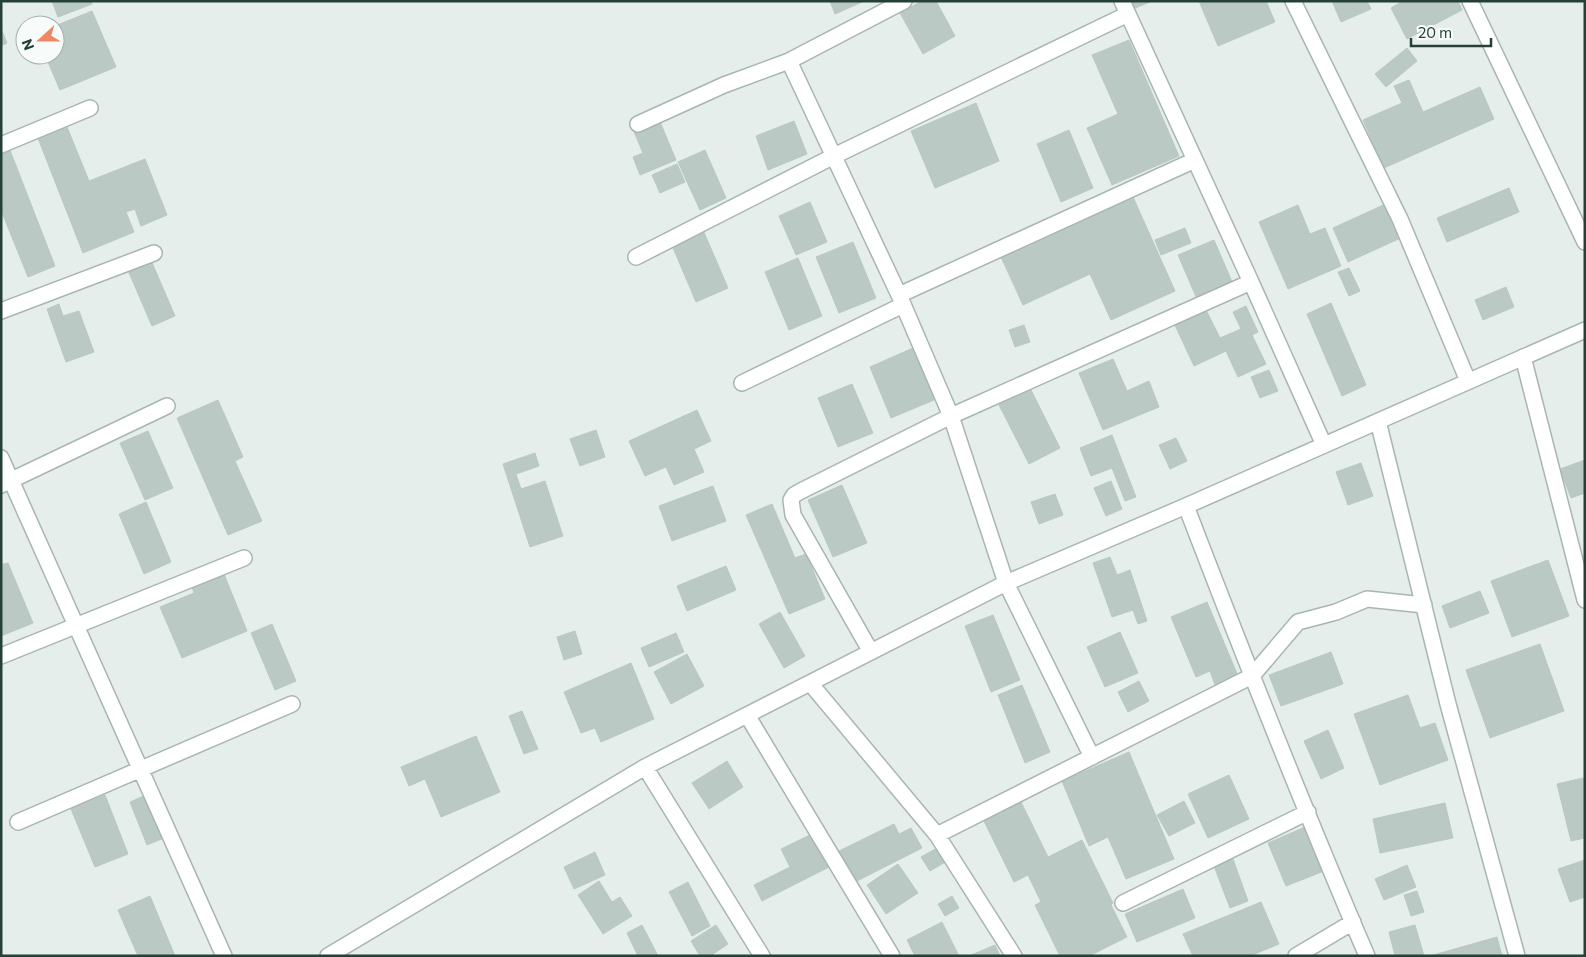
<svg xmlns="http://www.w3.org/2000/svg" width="1586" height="957" font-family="Commissioner,sans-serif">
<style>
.building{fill:#bbc9c4;stroke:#b9c8c2}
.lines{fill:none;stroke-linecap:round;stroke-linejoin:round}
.street-casing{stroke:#a8b6b2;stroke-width:18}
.street{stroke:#fff;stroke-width:15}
</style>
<rect width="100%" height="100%" fill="#e6eeeb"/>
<path class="building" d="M52,1H91L92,4L58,17Z
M830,1H862V2L835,14Z
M922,1H936L955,36L923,54L900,13Z
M1130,1H1152L1133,9Z
M1199,1H1266L1275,22L1218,46Z
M1332,1H1367L1371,9L1341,22Z
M1403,1H1438V3L1441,1H1458L1462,10L1407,39L1391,8Z
M92,11L116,67L60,90L45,55H55V26Z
M1,29L7,43L1,46Z
M1129,40L1179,156L1112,185L1087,128L1118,114L1092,55Z
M1407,48L1417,61L1386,87L1375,74Z
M1409,80L1423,112L1480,87L1494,119L1384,168L1363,120L1402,103L1394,86Z
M976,103L999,161L935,188L911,131Z
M658,117L676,160L640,175L633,157L643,153L632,127Z
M794,121L807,154L768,170L756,136Z
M65,122L89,181L145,159L167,215L141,226L135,209L126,212L134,232L83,253L36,133Z
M1069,130L1093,188L1061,202L1037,144Z
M8,145L55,266L28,277L1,210V147Z
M705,150L726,198L700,210L678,162Z
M677,164L685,182L660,193L652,175Z
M1509,188L1519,212L1447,242L1437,218Z
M1133,197L1175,291L1111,320L1090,274L1023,305L1001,257Z
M810,202L827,242L796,255L779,216Z
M1390,202L1405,236L1348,262L1333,228Z
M1298,205L1310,234L1325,228L1341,266L1288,289L1259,222Z
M1185,228L1191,243L1161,255L1155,240Z
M703,230L728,288L696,302L671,243Z
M1214,240L1233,284L1197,299L1178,255Z
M853,242L876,298L839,313L816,257Z
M150,258L175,316L152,326L127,268Z
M798,258L822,316L789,330L765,272Z
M1349,268L1360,291L1349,296L1338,272Z
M1506,287L1514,307L1483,320L1475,300Z
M1331,303L1366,385L1342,396L1307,314Z
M59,304L63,316L79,311L94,352L66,362L47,309Z
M1246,306L1258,332L1252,335L1266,364L1238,377L1226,351L1194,366L1174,323L1205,308L1220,338L1241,329L1233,312Z
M1024,325L1030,342L1015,347L1009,330Z
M913,348L934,400L891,418L870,367Z
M1113,359L1127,391L1149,381L1159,407L1103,430L1079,373Z
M1269,370L1278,391L1260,398L1251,377Z
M852,384L873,433L838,447L818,398Z
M1031,390L1060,448L1029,464L999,405Z
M218,400L243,457L235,461L262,521L228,535L177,418Z
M697,410L711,441L694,449L704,472L674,485L666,467L645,476L629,441Z
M596,430L605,457L580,466L570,439Z
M148,431L173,488L145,500L120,443Z
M1112,435L1136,497L1125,501L1112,468L1091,476L1080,448Z
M1176,438L1187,461L1170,469L1159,445Z
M535,453L539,466L516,474L521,489L545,481L563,536L530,547L503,464Z
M1585,460V493L1571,498L1560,469Z
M1361,463L1373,496L1348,505L1336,472Z
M1111,481L1122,509L1106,516L1094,488Z
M842,485L867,543L833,557L808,500Z
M713,486L726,521L672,541L659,506Z
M1055,494L1063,515L1039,524L1031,502Z
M146,502L171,562L144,574L119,514Z
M772,504L795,558L806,554L825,599L789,614L746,515Z
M1110,557L1117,575L1130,570L1147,621L1138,624L1133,610L1112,617L1093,563Z
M1548,560L1569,616L1512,637L1491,581Z
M8,563L33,623L1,636V565Z
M726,566L736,590L687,611L677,586Z
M224,574L247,631L182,658L160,607L194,593L192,587Z
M1480,591L1489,613L1450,628L1442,606Z
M1207,602L1238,676L1215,685L1210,671L1196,677L1171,617Z
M780,612L805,656L784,668L759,624Z
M993,615L1020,680L991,692L965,626Z
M272,624L296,681L275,690L251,633Z
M575,631L582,654L564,660L557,637Z
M1120,632L1138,673L1105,687L1087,647Z
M676,633L684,652L649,667L641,648Z
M1540,644L1564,711L1490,738L1466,670Z
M1331,652L1343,684L1281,706L1269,675Z
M687,654L704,686L671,704L654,672Z
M631,663L654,719L601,742L595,728L581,733L564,692Z
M1139,681L1149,701L1128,712L1118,692Z
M1022,685L1050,752L1025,763L998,695Z
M1408,695L1420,728L1435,723L1448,760L1380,785L1354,714Z
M522,711L538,749L524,754L509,716Z
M1328,730L1344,768L1321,779L1304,741Z
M476,736L500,792L441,817L425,779L409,786L401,767Z
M1129,752L1174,859L1126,879L1108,837L1089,846L1062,781Z
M727,761L743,787L709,809L692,783Z
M1229,775L1249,819L1208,838L1188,794Z
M1583,778L1585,786V838L1571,841L1557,784Z
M105,795L128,854L95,867L71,809Z
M146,795L164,838L147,845L130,802Z
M1020,800L1048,857L1082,840L1113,903L1111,905L1127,937L1089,956H1060L1035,905L1041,902L1028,875L1014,882L983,819Z
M1184,801L1195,823L1169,836L1157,815Z
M1445,803L1453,838L1380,853L1373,819Z
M894,824L899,834L911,828L922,848L853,883L833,854Z
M1305,827L1324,871L1286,886L1268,843Z
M814,833L831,866L762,901L754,885L790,867L781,849Z
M939,847L947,861L930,871L921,857Z
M595,852L605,875L574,889L564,867Z
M1233,859L1248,901L1230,908L1214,866Z
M1585,860V897L1570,902L1558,869Z
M898,864L918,893L886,914L867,885Z
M1407,865L1416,887L1384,900L1375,879Z
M599,881L612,902L620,897L632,916L603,934L578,895Z
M688,882L710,926L692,936L669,892Z
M1183,889L1195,918L1137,942L1125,914Z
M1417,891L1424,912L1411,916L1404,895Z
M150,896L175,956H138L118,910Z
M952,896L959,908L945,916L938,904Z
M1261,902L1279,944L1250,956H1193L1183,934Z
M942,922L959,956H915L907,940Z
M642,925L658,956H638L627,933Z
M716,925L728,944L710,956H700L691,941Z
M1415,925L1424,956H1395L1389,932Z
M1497,937L1502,956H1430Z
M995,945L1000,956H969Z"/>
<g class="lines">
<g class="street-casing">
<path id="street" d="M1122,1L1251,282
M1293,1L1400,219L1468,381
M1470,1L1585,242
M789,61L899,295L951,416L1006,583L1092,757
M638,124L724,85L789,61L904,1
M1,145L90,108
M636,257L834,156L1128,14
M899,295L1195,160
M1,311L154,253
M1523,357L1585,600
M742,383L903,305
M1378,421L1448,704L1517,956
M1,458L224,956
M1,485L167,406
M1186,506C1244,657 1303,807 1367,956
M871,652L793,515L791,500L794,495L801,491L951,416L1251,282L1324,445
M1,656L244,558
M810,683L937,835
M747,715L892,956
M645,767L762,956
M18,822L292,704
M1123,903L1308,812
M328,956L645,767L1006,583L1186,506L1585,330
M1014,956L937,835L1252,676L1298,622L1336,612L1367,599L1424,605
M1296,956L1353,922"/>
</g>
<use href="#street" class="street"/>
</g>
<rect width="1586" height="957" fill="none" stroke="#254039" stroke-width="5"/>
<g transform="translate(40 40) rotate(249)"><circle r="24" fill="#f7fbf9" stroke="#a3b0ac"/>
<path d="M0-4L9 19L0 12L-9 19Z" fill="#ec8866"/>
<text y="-8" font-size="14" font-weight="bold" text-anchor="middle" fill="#254039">N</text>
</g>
<path d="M1411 38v8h80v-8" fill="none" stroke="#254039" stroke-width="2.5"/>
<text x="1418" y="38" font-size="15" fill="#254039" stroke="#f7fbf9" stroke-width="4" paint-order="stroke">20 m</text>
</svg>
